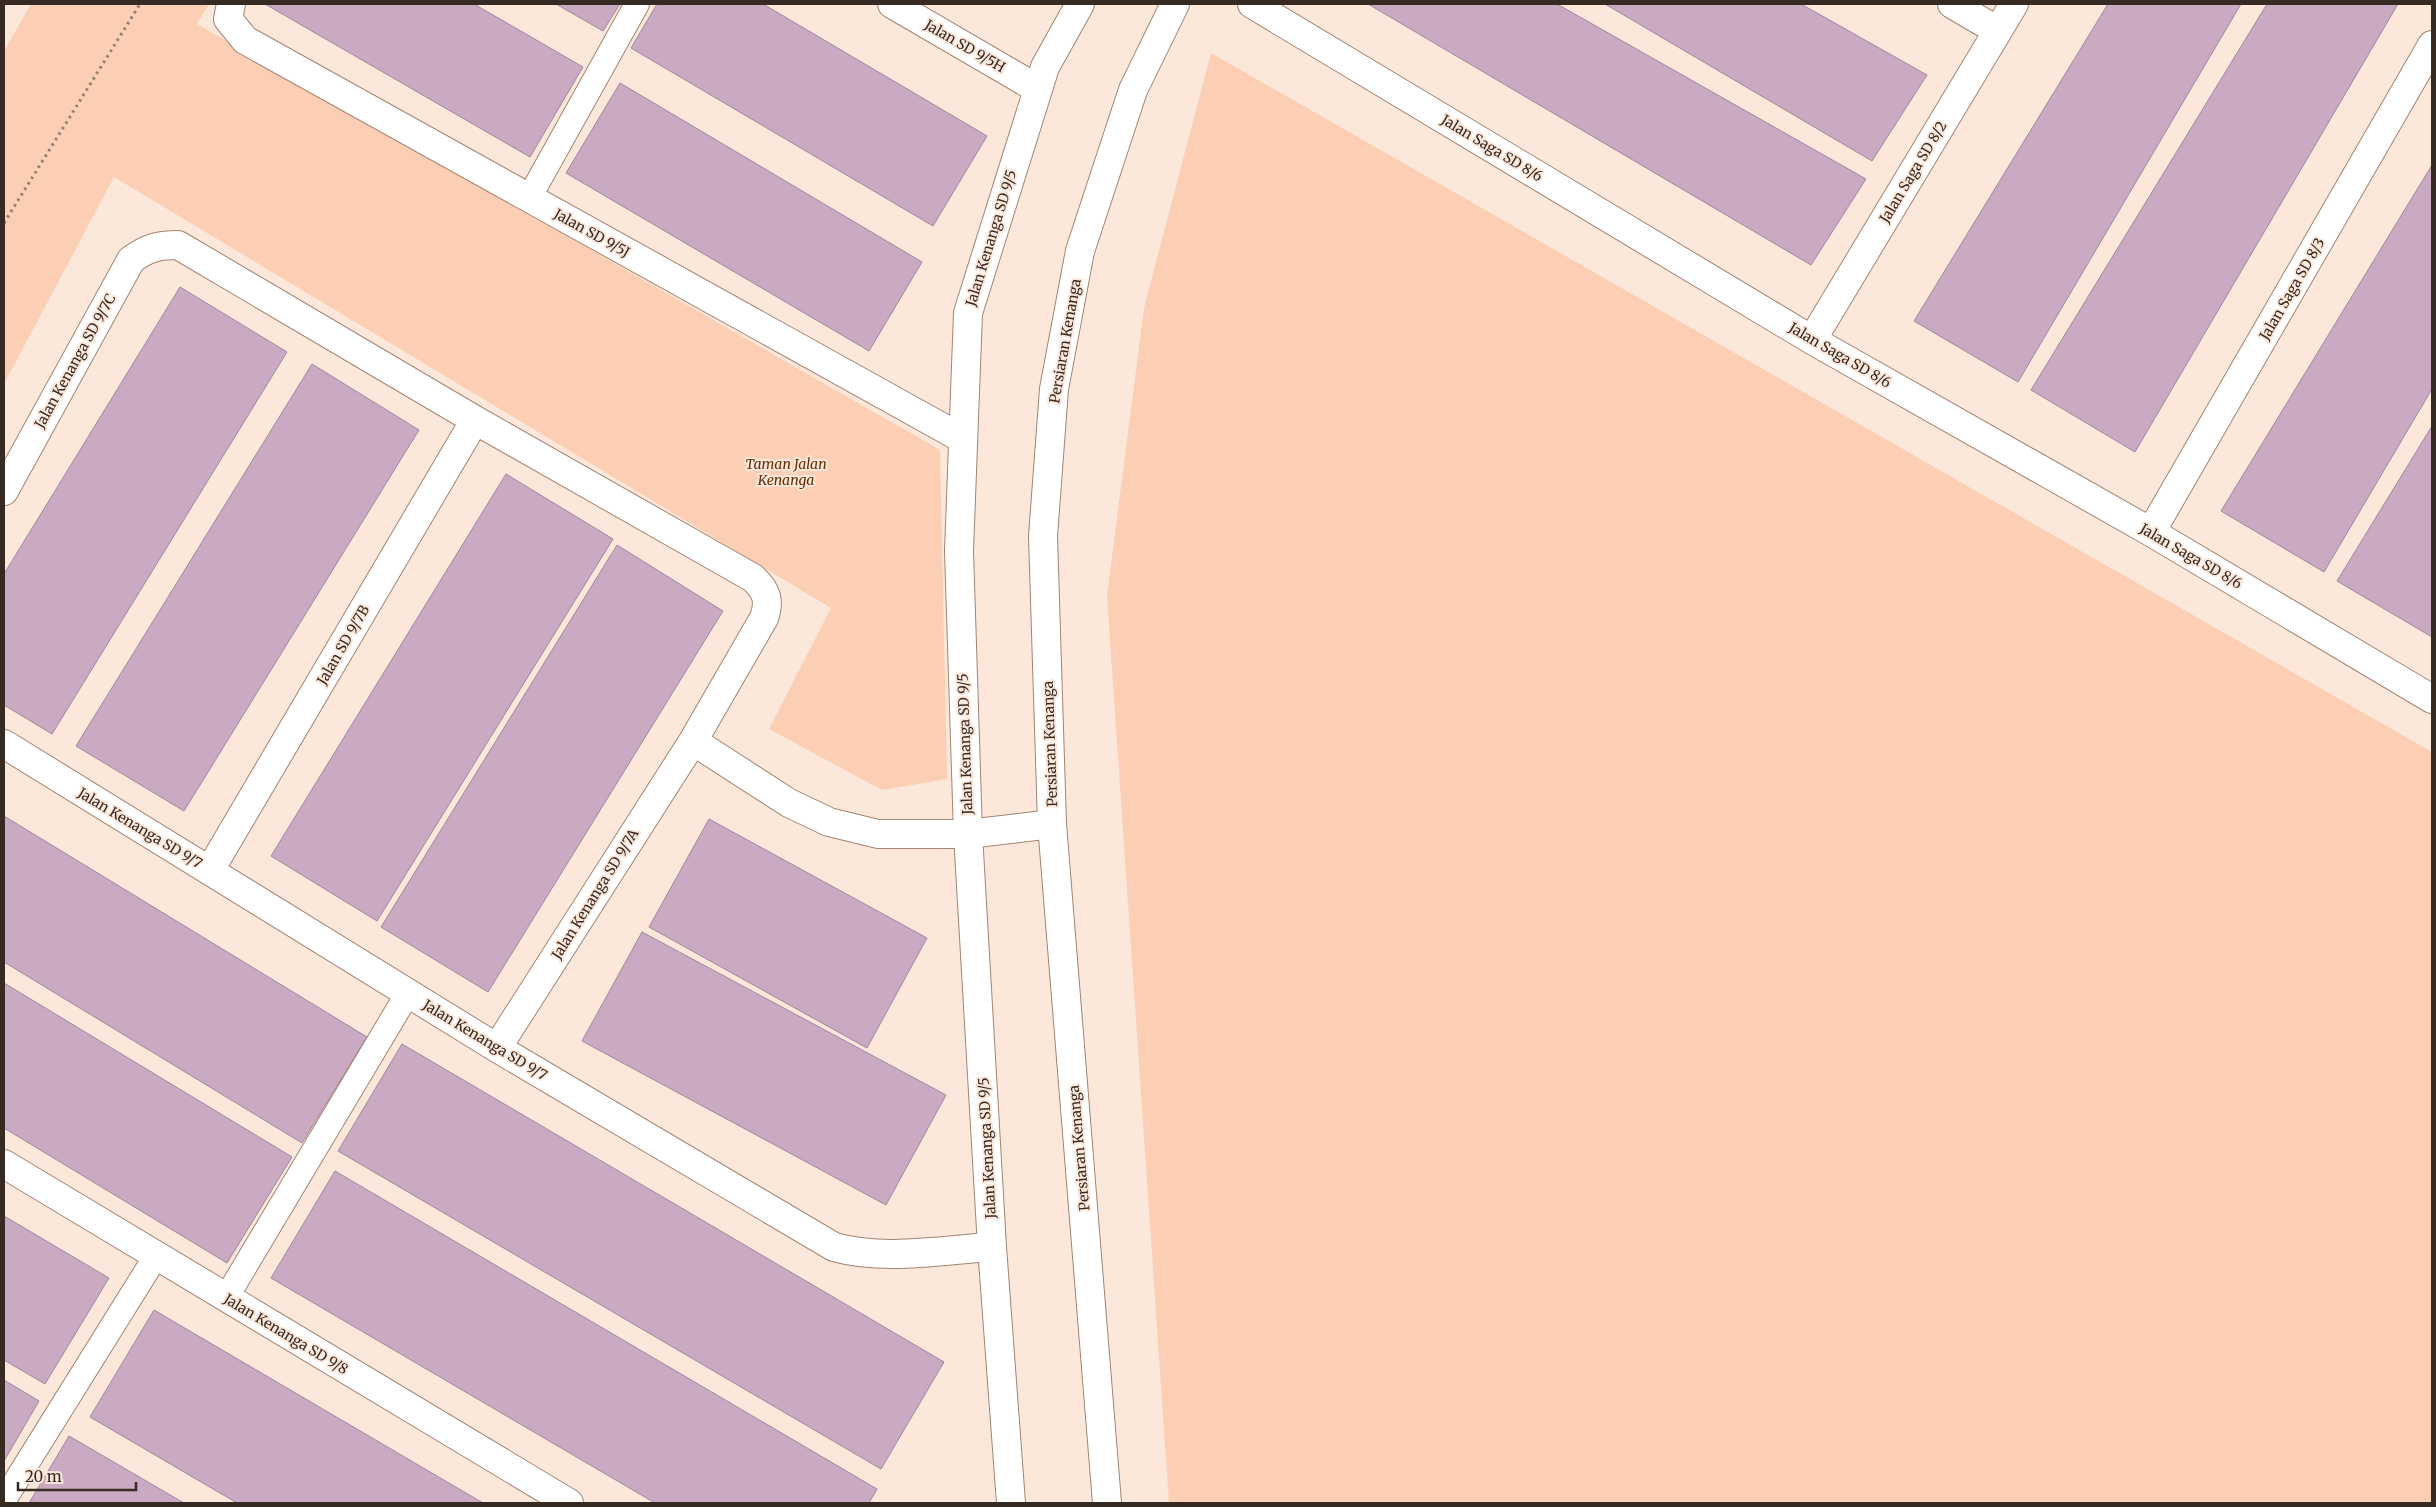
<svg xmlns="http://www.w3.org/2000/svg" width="2436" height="1507" font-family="Merriweather,serif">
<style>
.green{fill:#fcceb4}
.building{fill:#c9aac2;stroke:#a3869c}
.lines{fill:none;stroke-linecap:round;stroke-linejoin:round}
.service-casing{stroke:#a48471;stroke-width:26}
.minor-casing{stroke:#a48471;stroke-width:30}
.tertiary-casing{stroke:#a48471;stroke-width:30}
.path{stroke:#908076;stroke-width:3;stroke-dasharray:2.5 4;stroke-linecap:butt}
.service{stroke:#fff;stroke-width:24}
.minor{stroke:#fff;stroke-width:28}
.tertiary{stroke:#fff;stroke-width:28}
.labels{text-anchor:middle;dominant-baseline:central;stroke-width:4;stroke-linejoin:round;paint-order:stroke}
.street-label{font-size:14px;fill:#372a22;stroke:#fce7db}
.park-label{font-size:14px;font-style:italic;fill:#662e01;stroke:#fce7db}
</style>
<rect width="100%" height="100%" fill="#fce7db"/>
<path class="green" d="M31,4H209L197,24L940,450L947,779L882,790L769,729L831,608L114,177L4,384V51Z
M1211,53L2432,752V1503H1169L1107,596L1144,308Z"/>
<path class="building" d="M265,4H474L583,67L530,157Z
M556,4H620L603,31Z
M657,4H763L987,136L933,226L631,48Z
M1368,4H1557L1866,179L1811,265Z
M1605,4H1801L1927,75L1872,161Z
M2108,4H2241L2018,382L1914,321Z
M2267,4H2398L2135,452L2031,390Z
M620,83L922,262L869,351L566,173Z
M2432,165V389L2324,572L2221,511Z
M180,287L287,352L52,734L4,705V574Z
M312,364L419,430L184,811L76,746Z
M2432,426V637L2337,581Z
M506,474L613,539L377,921L271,856Z
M617,545L723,611L488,992L381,927Z
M4,816L367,1037L302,1143L4,962Z
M709,819L927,938L867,1048L649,927Z
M642,932L946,1095L886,1205L582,1041Z
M4,983L292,1157L227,1263L4,1128Z
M402,1044L944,1362L881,1469L338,1151Z
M335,1171L877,1489L869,1503H655L271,1278Z
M4,1216L109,1278L45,1384L4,1360Z
M154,1310L483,1503H237L90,1417Z
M4,1380L39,1401L4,1461Z
M69,1436L184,1503H29Z"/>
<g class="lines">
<g class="service-casing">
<path id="service" d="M529,198L637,4
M226,1298L408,993
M4,1500L156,1256"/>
</g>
<g class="minor-casing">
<path id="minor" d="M231,4L228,19L245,40L963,439
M892,4L1038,89
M1252,4L1812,340L2151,532L2432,699
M1952,4L1998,31
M1812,340L2014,4
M4,491L131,260C147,248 158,245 178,245L475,420L753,578C767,591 770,601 764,618L693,741L497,1048
M2151,532L2432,45
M693,741L789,803L829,822L878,834H968L1052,824
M4,744L497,1048L834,1247C884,1261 941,1250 992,1247
M210,870L475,420
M4,1164L569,1503
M1011,1503L992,1247L968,834L959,551L968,313L1045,67L1080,4"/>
</g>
<g class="tertiary-casing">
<path id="tertiary" d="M1107,1503L1052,824L1043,536L1054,389L1080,251L1133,90L1175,4"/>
</g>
<path class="path" d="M4,223L140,4"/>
<use href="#service" class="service"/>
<use href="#minor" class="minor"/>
<use href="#tertiary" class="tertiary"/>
</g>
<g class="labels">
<g class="street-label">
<text transform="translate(965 46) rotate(30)">Jalan SD 9/5H</text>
<text transform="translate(1492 148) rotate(31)">Jalan Saga SD 8/6</text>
<text transform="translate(1913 172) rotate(-59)">Jalan Saga SD 8/2</text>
<text transform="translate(592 233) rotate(29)">Jalan SD 9/5J</text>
<text transform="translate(991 238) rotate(-73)">Jalan Kenanga SD 9/5</text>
<text transform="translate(2292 289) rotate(-60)">Jalan Saga SD 8/3</text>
<text transform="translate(1065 341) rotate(-80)">Persiaran Kenanga</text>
<text transform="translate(1840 355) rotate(30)">Jalan Saga SD 8/6</text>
<text transform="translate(75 361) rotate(-61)">Jalan Kenanga SD 9/7C</text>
<text transform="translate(2191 556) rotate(30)">Jalan Saga SD 8/6</text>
<text transform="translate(343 645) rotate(-60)">Jalan SD 9/7B</text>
<text transform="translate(965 744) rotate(-92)">Jalan Kenanga SD 9/5</text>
<text transform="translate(1050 744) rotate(-92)">Persiaran Kenanga</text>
<text transform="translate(140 828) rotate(31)">Jalan Kenanga SD 9/7</text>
<text transform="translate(595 894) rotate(-58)">Jalan Kenanga SD 9/7A</text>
<text transform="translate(485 1040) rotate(31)">Jalan Kenanga SD 9/7</text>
<text transform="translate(987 1148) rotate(-93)">Jalan Kenanga SD 9/5</text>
<text transform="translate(1079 1148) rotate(-95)">Persiaran Kenanga</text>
<text transform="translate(286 1334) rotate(31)">Jalan Kenanga SD 9/8</text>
</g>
<g class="park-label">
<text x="786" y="464">Taman Jalan<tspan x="786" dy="16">Kenanga</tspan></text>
</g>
</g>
<rect width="2436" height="1507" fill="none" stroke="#372a22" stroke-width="10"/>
<path d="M18 1482v8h118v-8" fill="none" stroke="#372a22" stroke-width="2.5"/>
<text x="25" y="1482" font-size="15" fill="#372a22" stroke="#fce7db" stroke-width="4" paint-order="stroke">20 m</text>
</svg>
